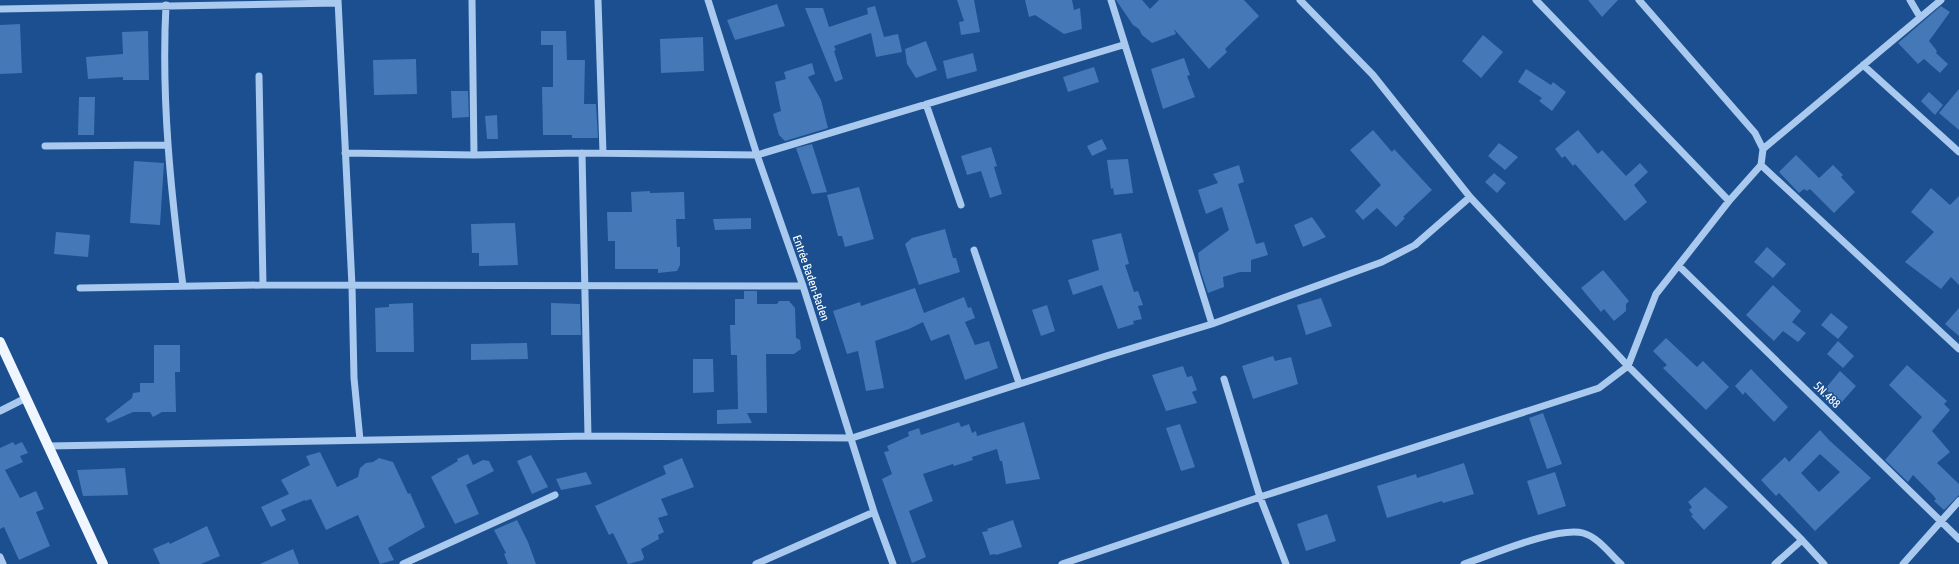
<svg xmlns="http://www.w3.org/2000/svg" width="1959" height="564" font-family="'Asap Condensed',sans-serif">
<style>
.building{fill:#4478b7;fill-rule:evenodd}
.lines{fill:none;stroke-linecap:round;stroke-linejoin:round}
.minor{stroke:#a9c9ee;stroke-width:7}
.major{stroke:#f0f6ff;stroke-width:10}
.labels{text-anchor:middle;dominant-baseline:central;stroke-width:3;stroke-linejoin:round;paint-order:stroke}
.street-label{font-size:12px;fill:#fff;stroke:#1b4f8f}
</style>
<rect width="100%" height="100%" fill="#1b4f8f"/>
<path class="building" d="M957,0H974L980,32L961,35L959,22L964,21Z
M1025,0H1072L1074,10L1080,8L1082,29L1064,34L1035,15L1029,17Z
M1116,0H1142L1150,9L1159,0H1244L1259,16L1225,49L1227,52L1209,69L1174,29L1176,34L1152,43L1142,35L1139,29L1133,25Z
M1588,0H1618L1602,17Z
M777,4L785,26L735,40L727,20Z
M875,6L884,37L898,34L902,52L876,57L871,33L834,46L836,50L834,51L843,79L835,82L805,8H823L829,27L868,14L867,8Z
M1941,6L1950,12L1929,41L1937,51L1936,53L1948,64L1940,73L1924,59L1918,64L1898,43Z
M20,24L22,73L0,74V25Z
M148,31L149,80H123V77L88,79L86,57L123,54L122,32Z
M541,31H566L567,60H585L584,104H596L598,138H572V135H543L542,87H553V45H541Z
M1483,35L1503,52L1481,78L1462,61Z
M703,37L704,71L661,73L660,39Z
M926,41L937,70L916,78L907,64L905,49Z
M973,53L977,71L947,79L943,61Z
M1184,58L1190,75L1187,76L1195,97L1163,109L1151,69Z
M416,59L417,94L374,95L373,60Z
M812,63L815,74L808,77L821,100L828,128L785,141L779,135L773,114L781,111L775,82L786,79L784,72Z
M1094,67L1099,82L1068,92L1063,77Z
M1526,69L1551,85L1553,82L1566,92L1552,111L1539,101L1542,98L1518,82Z
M1959,89V130L1939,113Z
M451,91H468L469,117L452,118Z
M1929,92L1943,105L1935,115L1921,101Z
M79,97H95L94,135H78Z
M497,115L498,139H487L485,116Z
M1373,130L1392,152L1394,149L1432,190L1403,217L1405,218L1396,227L1377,208L1363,220L1355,211L1381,185L1350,150Z
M1578,130L1598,154L1602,150L1626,176L1640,163L1648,172L1634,185L1647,202L1625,221L1575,164L1573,166L1565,156L1562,158L1555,149Z
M1102,139L1107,149L1092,156L1087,146Z
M1499,143L1518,157L1505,170L1488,156Z
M812,144L827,192L812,194L796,148Z
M991,147L997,166L994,167L1002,194L990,198L981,171L967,175L961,156Z
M1796,155L1819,178L1833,165L1843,175L1841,177L1855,192L1834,213L1810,189L1807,191L1804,189L1799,193L1779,172Z
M1128,159L1133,193L1114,195L1113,188L1111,189L1107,160Z
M134,161L164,163L160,225L130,223Z
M1239,165L1244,182L1238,184L1256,244L1264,242L1268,255L1251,260V272H1240L1223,277L1224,287L1208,293L1200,269L1198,253L1229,230L1222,207L1206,214L1198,190L1218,183L1213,174Z
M1494,173L1506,183L1497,193L1485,182Z
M859,187L874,239L845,247L842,236H838L827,195Z
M1931,188L1950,205L1959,196V285L1951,277L1941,289L1905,262L1934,232L1911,212Z
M650,191V193L684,192L685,219H676L677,247H680V265L677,271L658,273V269H615V241H608L607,212H632L631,192Z
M1312,217L1326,237L1303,247L1294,225Z
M751,218V229L715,230L713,219Z
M515,223L518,265L479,266V253H472L471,224Z
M945,229L953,258H956L960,272L919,285L905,244L912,238Z
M56,232L90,235L88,257L54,254Z
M1121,233L1129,264L1125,265L1134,292L1138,291L1143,305L1138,306L1142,319L1133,321L1134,324L1118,329L1102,285L1073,295L1068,280L1099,270L1092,240Z
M1767,247L1786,264L1773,278L1754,262Z
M1603,270L1629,301L1626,304V311L1614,321L1604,309L1601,312L1581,288Z
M1773,285L1801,311L1792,322L1806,333L1798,342L1783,331L1774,341L1746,315Z
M915,288L924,313L964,297L968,308L971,307L975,318L965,322L975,345L989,341L998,368L965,380L949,334L931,341L923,322L909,329L875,341L884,388L866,391L858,351L847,354L833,311L860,302L861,306Z
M744,291H757V304H777L779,301H789L795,308L796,338L800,340L801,349L794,354H766L767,413H747L752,423L717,424V410L738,409L737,355H731L730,325H735V299H744Z
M1321,298L1332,326L1306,335L1297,305Z
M413,303L414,352H376L375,308L389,307V304Z
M551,303L580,304L581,335H551Z
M1047,305L1055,331L1041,336L1032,310Z
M1959,308V336L1945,324Z
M1831,313L1848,327L1838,339L1821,325Z
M1666,338L1697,367L1703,361L1729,387L1706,410L1663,368L1667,365L1653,351Z
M1838,341L1854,356L1843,368L1827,354Z
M527,343L528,359L471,360V344Z
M154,345H180V372H175L176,412H162L153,417L150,412H133L108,423L105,419L132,398L133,393L140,392V383H154Z
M1273,356L1275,361L1291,357L1298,384L1253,399L1242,366Z
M693,359H713L714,392L693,393Z
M1907,365L1947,401L1944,404L1950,410L1932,431L1950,452L1937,463L1959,484V495L1944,510L1934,501L1936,499L1932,494L1913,475L1908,482L1885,460L1922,417L1889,385Z
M1183,366L1187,377L1192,376L1197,390L1192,392L1197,403L1166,411L1152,375Z
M1751,369L1788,407L1774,422L1745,392L1743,395L1735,386Z
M1840,371L1856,386L1841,403L1825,389Z
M1543,413L1562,464L1547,469L1529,418Z
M959,422L961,427L969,424L972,433L976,431L977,436L1024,422L1040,479L1006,484L1002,461H1000L997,449L972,457L973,460L954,466L953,464L923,474L933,501L909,511L926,557L912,563L882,479L892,474L884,452L889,451L887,446L909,436L908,432L919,428L921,435Z
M1180,424L1195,467L1181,471L1166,428Z
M1820,430L1829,440L1871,478L1815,531L1779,493L1776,496L1761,480L1785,457L1789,462ZM1820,454L1840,472L1819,492L1801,473Z
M13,442L15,445L22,442L28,453L20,456L23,462L5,470L20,498L36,491L44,509L36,512L50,546L19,560L4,527L0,529V448Z
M320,452L337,487L358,477L360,468L366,463L373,462L379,458L393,462L408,494L410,493L425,527L388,548L394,560L380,564L358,515L326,530L311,499L305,501V500L281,510L286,520L271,527L261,507L289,494L281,480L310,465L306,456Z
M468,454L473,465L483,460L489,461L494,471L466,485L479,514L455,524L431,477L458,461L457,459Z
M531,455L548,487L532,494L517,461Z
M682,458L694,487L661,499L668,515L658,518L664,532L658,535L659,539L641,549L644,557L643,560L628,564L613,533L609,535L595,506L666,474L663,466Z
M1464,463L1474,494L1443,503L1442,501L1387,518L1377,486L1416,474L1417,478Z
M125,468L128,495L83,496L77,470Z
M586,472L592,484L561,490L556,479Z
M1555,472L1566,506L1538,515L1527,481Z
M1705,487L1728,507L1704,530L1691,516L1693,515L1689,510L1692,507L1688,502Z
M1327,514L1336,541L1306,551L1297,524Z
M517,520L528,542L536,564H508L504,554L506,553L494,530Z
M1013,520L1022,547L996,555L995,554L990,555L982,532L988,531L987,529Z
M207,526L220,556L201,564H160L153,549L169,542L170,544Z
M293,549L299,564H260Z"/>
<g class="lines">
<path class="minor" d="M338,0L352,286L354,378L360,440
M472,0L474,155
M598,0L603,153
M708,0L757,155L803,286L874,512L893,564
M1111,0L1212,324
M1300,0L1373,75L1470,197L1628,366L1802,540L1824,564
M1536,0L1729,201
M1910,0L1920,17
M166,5C161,99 171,193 183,286
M0,9L338,3
M1863,65L1959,152
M259,76L263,285
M926,104L961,205
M45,146L168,145
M1763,149L1941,0
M345,153L474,155L582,153L757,155L1123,45
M582,153L588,436
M1761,165L1959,349
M974,250L1019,383
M1679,266L1959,539
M80,288L263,285L803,286
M1224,379L1260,497L1286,564
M0,411L26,398
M49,446L588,436L852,438L1106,356L1212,324L1382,262L1415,245L1470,197
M0,557L3,564
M403,564L555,495
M756,564L874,512
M1062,564L1260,497L1599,388L1628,366L1656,294L1729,201L1761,165L1763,149L1755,133L1639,0
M1464,564C1491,555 1558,526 1583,533C1598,537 1610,554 1621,564
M1775,564L1802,540
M1903,564L1959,501"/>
<path class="major" d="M0,342L103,564"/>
</g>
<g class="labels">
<g class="street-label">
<text transform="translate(811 278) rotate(71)">Entrée Baden-Baden</text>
<text transform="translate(1827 395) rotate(44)">5N.488</text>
</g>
</g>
</svg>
